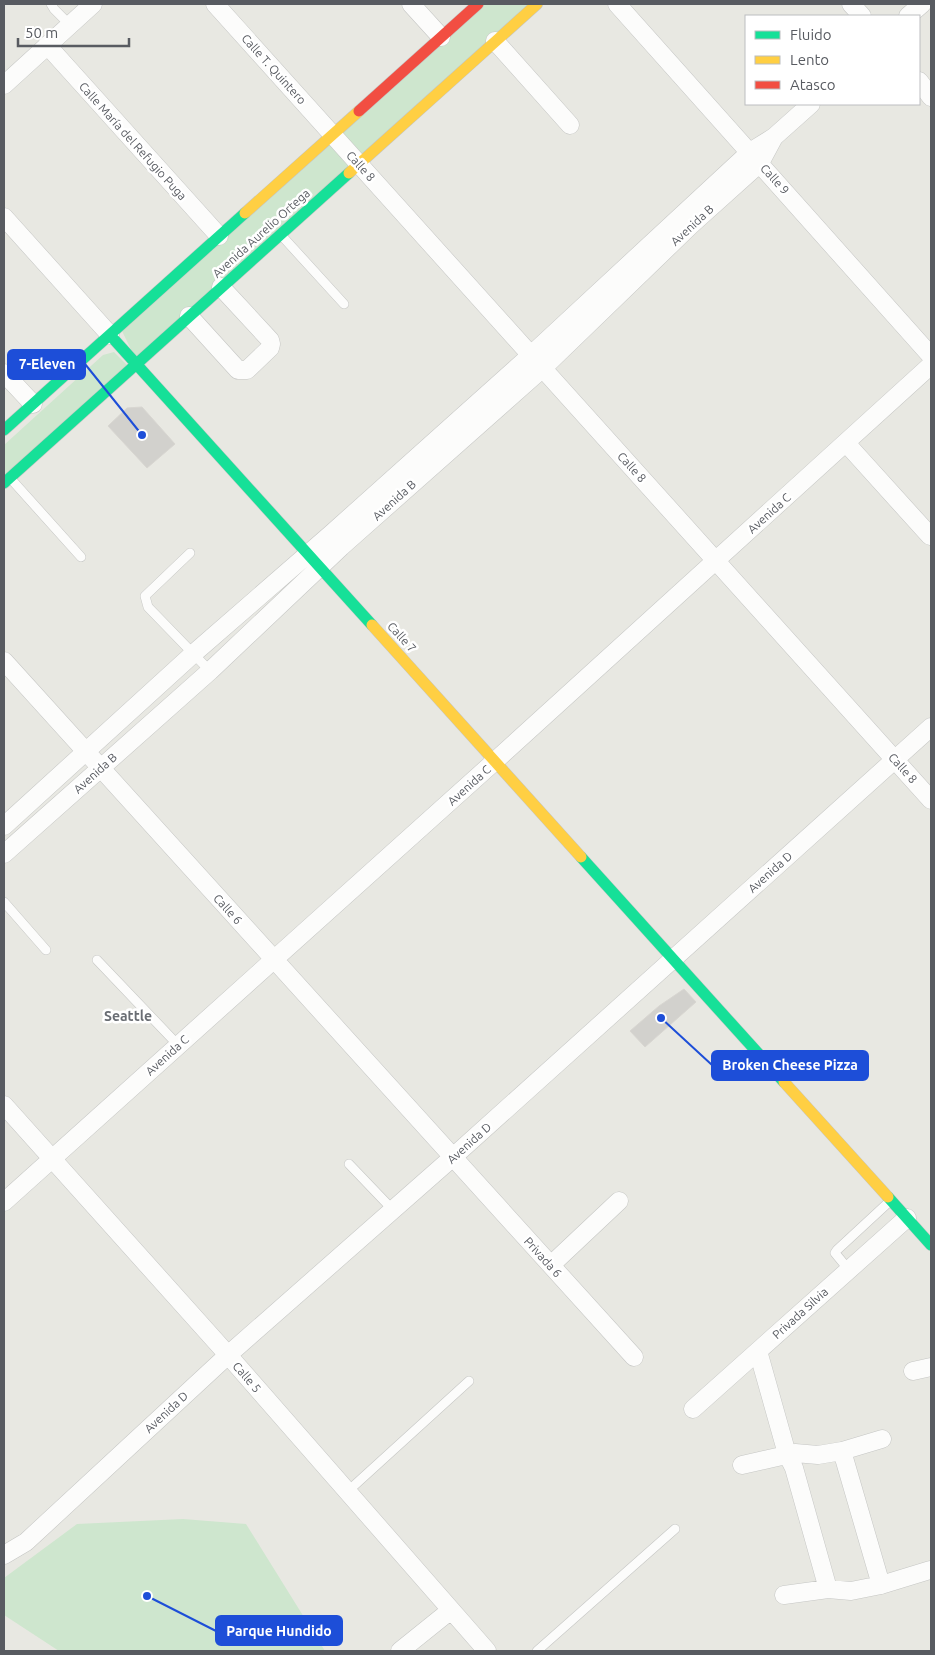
<svg xmlns="http://www.w3.org/2000/svg" width="935" height="1655" font-family="Ubuntu,sans-serif">
<style>
.green{fill:#cee6ce}
.building{fill:#d2d1cd;stroke:#d8d6d1}
.lines{fill:none;stroke-linecap:round;stroke-linejoin:round}
.lane-casing{stroke:#c5c6c4;stroke-width:10}
.street-casing{stroke:#c5c6c4;stroke-width:19}
.fast-casing{stroke:#c4c5c5;stroke-width:12}
.slow-casing{stroke:#c4c5c5;stroke-width:12}
.jam-casing{stroke:#c4c5c5;stroke-width:12}
.lane{stroke:#fcfcfb;stroke-width:9}
.street{stroke:#fcfcfb;stroke-width:18}
.fast{stroke:#16e098;stroke-width:11}
.slow{stroke:#ffcf43;stroke-width:11}
.jam{stroke:#f24e42;stroke-width:11}
.labels{text-anchor:middle;dominant-baseline:central;stroke-width:5;stroke-linejoin:round;paint-order:stroke}
.street-label{font-size:12px;fill:#585b61;stroke:#fff}
.neighbourhood-label{font-size:14px;font-weight:bold;fill:#696d73;stroke:#fff}
.leader{fill:none;stroke:#1d4ed8;stroke-width:2}
.callout-dot{fill:#1d4ed8;stroke:#fff;stroke-width:2}
.callout{fill:#1d4ed8;stroke:#1d4ed8;stroke-width:2}
.callout-label{font-size:14px;text-anchor:middle;font-weight:bold;fill:#fff}
</style>
<rect width="100%" height="100%" fill="#e8e8e2"/>
<path class="green" d="M481,4H535L137,362L122,331Z
M114,352L127,365L4,482V445L103,355Z
M183,1519L246,1524L325,1651H59L4,1615V1578L77,1524Z"/>
<path class="building" d="M142,407L175,444L147,468L108,426L127,408Z
M684,989L696,1002L645,1047L630,1031L659,1006Z"/>
<g class="lines">
<g class="lane-casing">
<path id="lane" d="M51,4L54,9L70,25
M282,236L344,304
M11,479L81,557
M190,553L145,596L148,607L210,671
M4,902L46,950
M97,960L178,1045
M349,1164L393,1210
M849,1270L835,1253L837,1250L890,1201
M347,1492L469,1381
M537,1651L675,1529"/>
</g>
<g class="street-casing">
<path id="street" d="M215,4L931,800
M411,4L441,37
M617,4L931,356
M851,4L862,16
M908,16L922,4
M495,41L570,125
M47,45L219,236
M919,81L931,97
M4,85L93,4
M4,217L110,335
M189,316L238,370H247L270,348L271,344L270,340L221,287
M4,373L33,404
M846,443L930,536
M4,661L634,1357
M4,826L193,654L331,534L531,355L750,152L774,137L811,104
M4,854L210,671L341,547L543,368L691,225L760,163L774,137
M4,1105L228,1355L487,1651
M4,1202L495,761L931,365
M551,1265L619,1201
M758,1351L787,1454L794,1468L828,1589
M913,1371L931,1367
M693,1409L907,1218
M842,1451L881,1585
M742,1465L795,1453L818,1455L842,1451L882,1439
M4,1555L26,1542L228,1355L453,1157L931,727
M784,1595L828,1589L851,1591L881,1585L930,1570
M400,1651L451,1610"/>
</g>
<g class="fast-casing">
<path id="fast" d="M110,335L372,625
M4,430L245,213
M4,483L349,173
M581,857L784,1082
M888,1197L931,1245"/>
</g>
<g class="slow-casing">
<path id="slow" d="M349,173L537,4
M245,213L359,111
M372,625L581,857
M784,1082L888,1197"/>
</g>
<g class="jam-casing">
<path id="jam" d="M359,111L478,4"/>
</g>
<use href="#lane" class="lane"/>
<use href="#street" class="street"/>
<use href="#fast" class="fast"/>
<use href="#slow" class="slow"/>
<use href="#jam" class="jam"/>
</g>
<g class="labels">
<g class="street-label">
<text transform="translate(274 69) rotate(48)">Calle T. Quintero</text>
<text transform="translate(133 141) rotate(48)">Calle María del Refugio Puga</text>
<text transform="translate(361 166) rotate(48)">Calle 8</text>
<text transform="translate(775 179) rotate(48)">Calle 9</text>
<text transform="translate(692 225) rotate(-43)">Avenida B</text>
<text transform="translate(261 233) rotate(-42)">Avenida Aurelio Ortega</text>
<text transform="translate(632 467) rotate(48)">Calle 8</text>
<text transform="translate(394 500) rotate(-42)">Avenida B</text>
<text transform="translate(769 513) rotate(-42)">Avenida C</text>
<text transform="translate(402 637) rotate(48)">Calle 7</text>
<text transform="translate(903 768) rotate(48)">Calle 8</text>
<text transform="translate(95 773) rotate(-42)">Avenida B</text>
<text transform="translate(469 785) rotate(-42)">Avenida C</text>
<text transform="translate(770 872) rotate(-42)">Avenida D</text>
<text transform="translate(228 909) rotate(48)">Calle 6</text>
<text transform="translate(167 1055) rotate(-42)">Avenida C</text>
<text transform="translate(469 1143) rotate(-42)">Avenida D</text>
<text transform="translate(543 1257) rotate(48)">Privada 6</text>
<text transform="translate(800 1313) rotate(-42)">Privada Silvia</text>
<text transform="translate(247 1377) rotate(49)">Calle 5</text>
<text transform="translate(166 1412) rotate(-43)">Avenida D</text>
</g>
<g class="neighbourhood-label">
<text x="128" y="1016">Seattle</text>
</g>
</g>
<path class="leader" d="M142 435L85 364M661 1018L712 1065M147 1596L216 1631"/>
<g class="callout-dot">
<circle cx="142" cy="435" r="5"/>
<circle cx="661" cy="1018" r="5"/>
<circle cx="147" cy="1596" r="5"/>
</g>
<g class="callout">
<rect x="8" y="350" width="77" height="29" rx="5"/>
<rect x="712" y="1051" width="156" height="29" rx="5"/>
<rect x="216" y="1616" width="126" height="29" rx="5"/>
</g>
<g class="callout-label">
<text x="47" y="369">7-Eleven</text>
<text x="790" y="1070">Broken Cheese Pizza</text>
<text x="279" y="1636">Parque Hundido</text>
</g>
<rect width="935" height="1655" fill="none" stroke="#585b61" stroke-width="10"/>
<rect x="745" y="15" width="175" height="90" fill="#ffffff" stroke="#bcbdc0"/>
<rect x="755" y="31" width="25" height="8" fill="#16e098" stroke="#bcbdc0"/>
<text x="790" y="40" font-size="15" fill="#585b61">Fluido</text>
<rect x="755" y="56" width="25" height="8" fill="#ffcf43" stroke="#bcbdc0"/>
<text x="790" y="65" font-size="15" fill="#585b61">Lento</text>
<rect x="755" y="81" width="25" height="8" fill="#f24e42" stroke="#bcbdc0"/>
<text x="790" y="90" font-size="15" fill="#585b61">Atasco</text>
<path d="M18 38v8h111v-8" fill="none" stroke="#585b61" stroke-width="2.5"/>
<text x="25" y="38" font-size="15" fill="#585b61" stroke="#ffffff" stroke-width="4" paint-order="stroke">50 m</text>
</svg>
